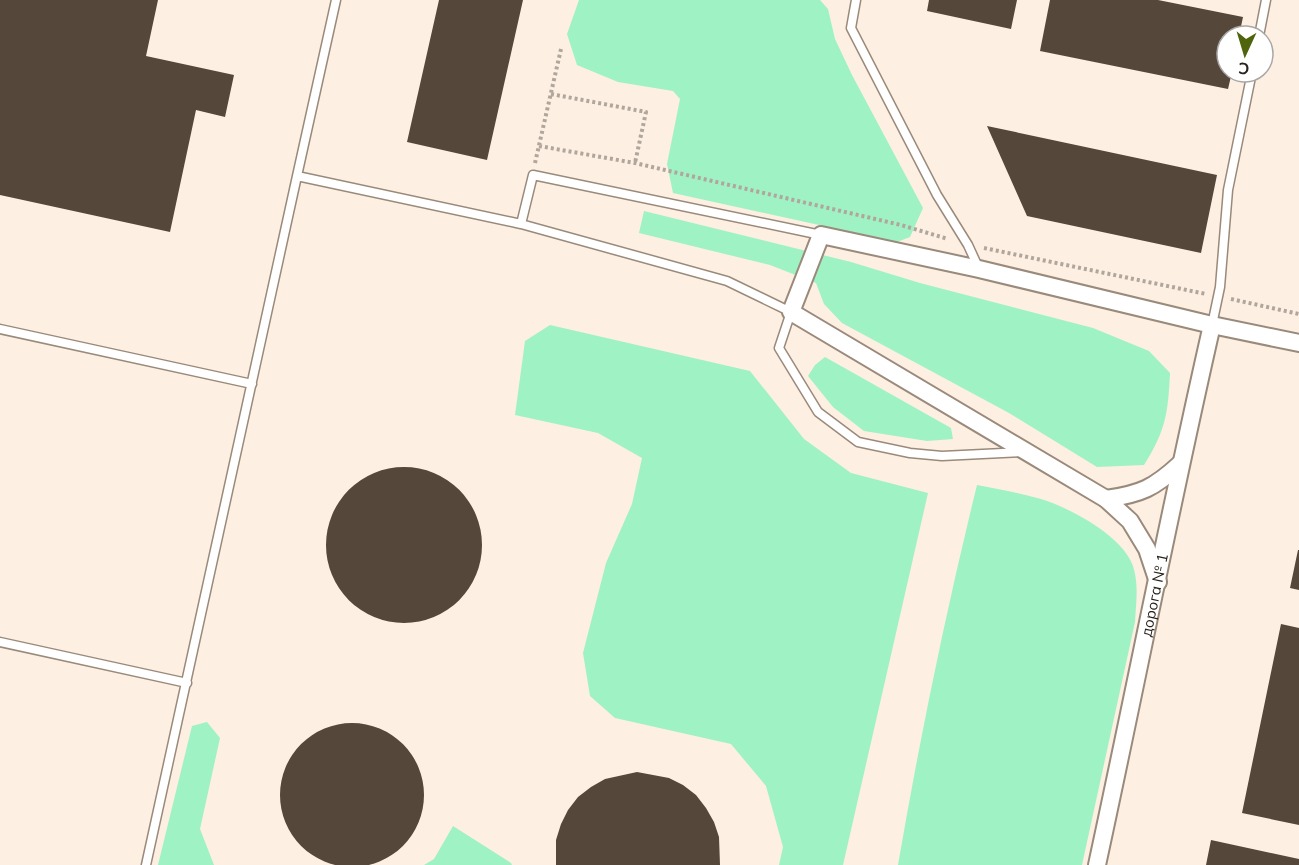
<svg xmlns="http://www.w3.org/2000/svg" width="1299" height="865" font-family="Mulish,sans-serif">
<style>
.green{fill:#9ff2c3}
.building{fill:#554739}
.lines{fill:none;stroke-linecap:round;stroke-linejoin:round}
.service-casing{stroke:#9a8a7b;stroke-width:11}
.minor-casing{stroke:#9a8a7b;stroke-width:20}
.path{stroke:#b1a69c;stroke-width:4;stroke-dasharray:3 3;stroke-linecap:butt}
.service{stroke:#fff;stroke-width:8}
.minor{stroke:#fff;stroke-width:16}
.labels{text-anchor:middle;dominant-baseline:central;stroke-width:6;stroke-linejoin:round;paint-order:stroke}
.street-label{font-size:15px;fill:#29231d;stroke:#fff}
</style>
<rect width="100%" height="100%" fill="#fdefe2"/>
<path class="green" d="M579,0H820L828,9L835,39L852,75L923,208L910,237L897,242L673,193L667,164L680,99L673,91L618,82L577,65L567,34Z
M644,211L851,262L920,283L1093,328L1149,351L1170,373C1168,413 1166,430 1144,465L1097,467L1009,413L842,323L824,304L816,283L770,265L639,233Z
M550,325L750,371L804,439L851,473L928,493L843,865H779L783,847L766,786L731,744L615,718L590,696L583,653L606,563L632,504L642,458L598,433L515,415L525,341Z
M825,357L951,428L953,439L927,441L864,431L833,407L808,376L815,365Z
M977,485C999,489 1020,493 1041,499C1070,508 1123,536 1133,566C1139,585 1136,603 1135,622L1082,865H898C920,737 946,611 977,485Z
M207,722L220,738L200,829L214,865H158L192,726Z
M453,826L511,863L512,865H424L434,859Z"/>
<path class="building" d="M0,0H158L146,56L234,75L225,117L196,110L170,232L0,195Z
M439,0H523L487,160L407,142Z
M929,0H1017L1011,29L927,11Z
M1050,0H1158L1243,17L1239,36H1227V72H1232L1228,89L1040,51Z
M987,126L1217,175L1201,253L1027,216Z
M326 545a78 78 0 1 1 156 0a78 78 0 1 1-156 0Z
M1298,550H1299V590L1290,588Z
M1281,624L1299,628V825L1242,813Z
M280 795a72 72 0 1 1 144 0a72 72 0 1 1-144 0Z
M637,772L669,778L683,785L696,795L706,808L714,822L719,837L720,865H556V840L561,824L568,810L578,797L591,787L605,779Z
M1211,840L1299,859V865H1206Z"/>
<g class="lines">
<g class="service-casing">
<path id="service" d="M856,0L851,28L937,195L968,245L979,269
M1259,36L1266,0
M297,176L336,0
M821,235L533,175L521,224L727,281L791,312L779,348L818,412L858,442L910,453L942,456L1022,452
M1212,325L1220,287L1228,190L1252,72
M0,329L252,384
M0,642L187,683
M146,865L297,176L521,224"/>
</g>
<g class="minor-casing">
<g id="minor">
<path d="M1106,499C1141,494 1154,488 1180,464"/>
<path d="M1158,582L1147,549L1130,521L1106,499L791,312L821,235L979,269L1212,325L1299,343"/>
<path id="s1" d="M1097,865C1136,685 1171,504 1212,325"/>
</g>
</g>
<path class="path" d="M551,94L646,112L635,163
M539,146L635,163L901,225L948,239
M535,163L561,49
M984,248L1206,294
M1231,299L1299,314"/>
<use href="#service" class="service"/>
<use href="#minor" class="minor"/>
</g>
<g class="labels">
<g class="street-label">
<text stroke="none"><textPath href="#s1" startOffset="276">дорога № 1</textPath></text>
</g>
</g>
<g transform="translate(1245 54) rotate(184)"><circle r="28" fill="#ffffff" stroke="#a9a7a5" stroke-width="1.5"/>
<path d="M0-4.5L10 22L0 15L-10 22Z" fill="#50630d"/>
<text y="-9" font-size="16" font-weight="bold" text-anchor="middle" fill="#29231d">С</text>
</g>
</svg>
